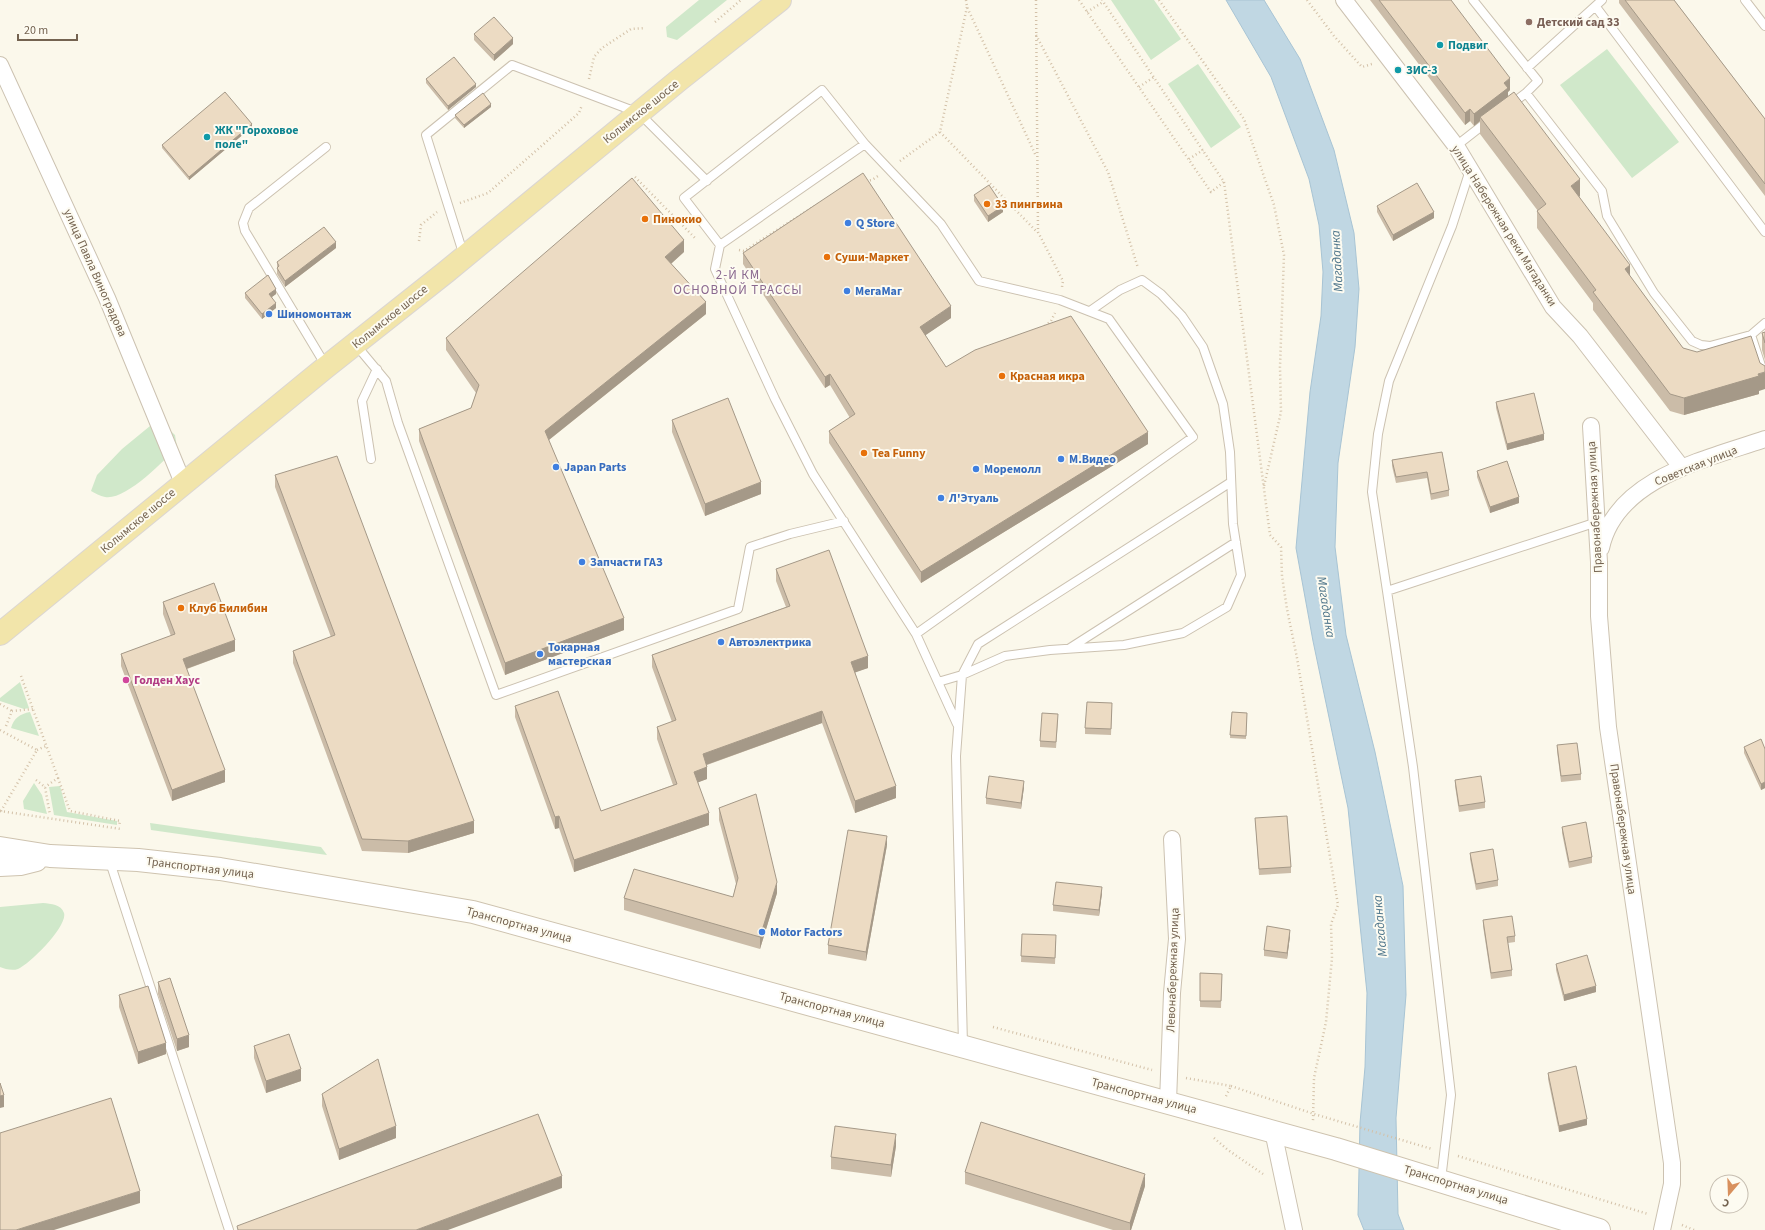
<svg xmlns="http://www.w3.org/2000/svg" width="1765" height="1230" font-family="'Source Sans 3',sans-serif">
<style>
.green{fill:#d0e8ca}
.water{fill:#c0d7e3;stroke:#a8c4d4}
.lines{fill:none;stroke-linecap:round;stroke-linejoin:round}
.service-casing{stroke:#ccc2b1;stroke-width:10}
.minor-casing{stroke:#ccc2b1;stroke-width:18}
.secondary-casing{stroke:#cec3af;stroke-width:24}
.primary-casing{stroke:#dbd6d2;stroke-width:24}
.path{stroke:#d3c1a8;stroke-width:2.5;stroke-dasharray:1 3;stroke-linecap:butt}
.service{stroke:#fff;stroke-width:8}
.minor{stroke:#fff;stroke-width:16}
.secondary{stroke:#fff;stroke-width:22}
.primary{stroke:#f2e5aa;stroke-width:22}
.wall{fill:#cbbca8}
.shaded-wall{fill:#a59988}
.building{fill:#ecdbc3;stroke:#a59988}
.education-dot{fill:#8d6e63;stroke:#fdfbf1;stroke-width:1.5}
.culture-dot{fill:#0f9aa8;stroke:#fdfbf1;stroke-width:1.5}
.food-dot{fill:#e8710a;stroke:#fdfbf1;stroke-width:1.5}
.shop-dot{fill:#3f7fe0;stroke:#fdfbf1;stroke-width:1.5}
.hotel-dot{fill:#d1479c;stroke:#fdfbf1;stroke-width:1.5}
.labels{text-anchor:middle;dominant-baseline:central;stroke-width:4;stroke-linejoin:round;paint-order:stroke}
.education-label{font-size:12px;font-weight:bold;fill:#785e54;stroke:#fdfbf1;text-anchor:start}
.culture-label{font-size:12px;font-weight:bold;fill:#0d838f;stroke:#fdfbf1;text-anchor:start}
.street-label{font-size:12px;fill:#746350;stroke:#fdfbf1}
.food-label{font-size:12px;font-weight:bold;fill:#c56008;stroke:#fdfbf1;text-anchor:start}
.shop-label{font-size:12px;font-weight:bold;fill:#366cbe;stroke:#fdfbf1;text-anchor:start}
.hotel-label{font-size:12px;font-weight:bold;fill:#b23c85;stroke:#fdfbf1;text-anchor:start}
.water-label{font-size:13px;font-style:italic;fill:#4f768b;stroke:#fdfbf1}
.neighbourhood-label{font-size:13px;letter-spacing:1px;fill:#8a688f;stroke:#fdfbf1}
</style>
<rect width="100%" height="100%" fill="#fbf8eb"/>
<path class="green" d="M699,0H727L677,40L667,37L666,27Z
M1111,0H1154L1181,39L1151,60Z
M1607,49L1679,142L1632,178L1560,85Z
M1198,64L1241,127L1211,148L1168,84Z
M163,424L175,435L177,447C164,461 125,501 105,497C100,496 95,493 91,491L97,475L122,449L150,426Z
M20,682L29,708L24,709L0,701V698Z
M30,712L39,736L11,728C14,718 20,714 30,712Z
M34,783L42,795L47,814L24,809L23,801Z
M60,786L67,812L117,821V825L54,815L49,787Z
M150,823L321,847L327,855L151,830Z
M43,903C51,904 61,904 64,913C68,926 30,964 18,969C12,971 5,969 0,967V907Z"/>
<path class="water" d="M1226,0H1264L1300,59L1334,150L1354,233L1359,289L1355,347L1338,463L1335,547L1346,635L1375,752L1403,886L1406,995L1396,1118L1398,1214L1404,1230H1364L1358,1215L1360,1123L1365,1067L1367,993L1348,808L1313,641L1296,548L1310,392L1321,316L1323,272L1319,225L1309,179L1271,77Z"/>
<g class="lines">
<g class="service-casing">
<path id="service" d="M1473,0L1538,81L1526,93
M1745,0L1765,26
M1596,7L1765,232
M1527,68L1602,0
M1510,105L1526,93L1602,191L1607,216L1654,293L1692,341L1701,345L1710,346L1751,335L1765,378
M865,144L941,224L979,281L1060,300L1109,319L1193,437L916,634
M1456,146L1488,121
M326,147L249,208L243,223L245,231L326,366
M720,245L684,198L822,90L865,144L720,245L715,269L775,399L813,474L916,634L957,724
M464,256L426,135L512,65L639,113L707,181
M1751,335L1765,323
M356,345L386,381L398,423L496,695L738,609L750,547L790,534L844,521
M371,459L362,401L377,369
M1387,591L1372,492L1378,434L1389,381L1452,226L1470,170
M1070,648L1236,542
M938,682L962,675L978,644L1231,482
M109,859L229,1230
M963,1045L956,756L962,675L1005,656L1050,650L1124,645L1183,633L1227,607L1241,575L1233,524L1230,452L1223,404L1203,347L1182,316L1161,294L1142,280L1120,290L1090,311
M1441,1180L1451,1095L1413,767L1387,591L1597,522"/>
</g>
<g class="minor-casing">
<path id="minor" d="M1344,0L1456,146L1553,307L1580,336L1682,468
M0,65L107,298L183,483
M1591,426L1599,562V616L1608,727L1672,1163V1184L1662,1230
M1601,548C1616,478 1707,459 1765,439
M1168,1102L1172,993L1177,939L1172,839
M1273,1131L1294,1230"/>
</g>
<g class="secondary-casing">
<path id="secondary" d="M0,848L50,856L138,860L220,869L473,912L1336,1149L1599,1230
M0,865L20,864L36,860"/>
</g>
<g class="primary-casing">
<path id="primary" d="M0,634L326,367L446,272L679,80L780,0"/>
</g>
<path class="path" d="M966,0L967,7L1036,156
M1036,0L1038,232L1063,281L1062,287
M1079,0L1211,192L1224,182L1102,0
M1159,0L1244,119L1274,205L1284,255L1280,367L1281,412L1264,486
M1307,0L1334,36L1362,67L1372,64
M1087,12L1103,2
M715,22L741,0
M1036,35L1108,172L1138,268
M589,79L594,57L602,48L631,29L645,28
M1139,87L1154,77
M940,132L1037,232
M1189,159L1203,150
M900,161L940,132L967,7
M635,177L695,238
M866,181L872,180L878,176
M1224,182L1270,535L1281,547L1282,576L1287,609L1297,658L1338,905L1331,924L1332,958L1326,1022L1314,1078L1313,1121
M460,203L488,193L579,113L582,105
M419,241L421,225L437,212
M739,250L744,251L821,202
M1045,326L1051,321L1055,313
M21,676L58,778L45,787
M0,704L12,711
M6,726L12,711L33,709
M0,730L37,750L1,811
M37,750L46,746
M58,778L70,811L120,821L119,826
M36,780L45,787L50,815
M0,811L121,829
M993,1027L1152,1070
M1186,1078L1231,1086L1225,1098
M1231,1086L1314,1114L1432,1149
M1214,1138L1228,1150L1263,1174
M1458,1156L1648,1214
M1682,1225L1694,1230"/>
<use href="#service" class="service"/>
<use href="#minor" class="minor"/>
<use href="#secondary" class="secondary"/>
<use href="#primary" class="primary"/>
</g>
<path class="wall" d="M1370,0H1451L1510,90L1508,92V97L1580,196L1579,197L1630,276L1683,348L1759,391V394L1684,415L1670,411L1593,310V303L1537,228V211H1538L1480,134V121L1474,126L1470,121L1465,125Z
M1619,0H1674L1765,119V196L1619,3Z
M474,34L513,44L494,61L474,40Z
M426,79L476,87L448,110L426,83Z
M491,107L464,128L455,118V115Z
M252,127L189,180L162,148V145Z
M974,195L1003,212L988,222L974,201Z
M1377,206L1434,218L1393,241L1377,212Z
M336,248L285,287L277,274V262Z
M684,252L671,264L706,314L549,440L624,630L505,675L419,441V429L471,408L476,393L446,350V338Z
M743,253L951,318L925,335L946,367L1148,444L921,583L829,443V431L850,418L830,385L825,388L743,264Z
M245,293L276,294L272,297L276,308L262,319L245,298Z
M1765,332V360L1762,350V333Z
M1496,402L1544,440L1507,450L1496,408Z
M672,420L761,494L705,516L672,432Z
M1442,452L1449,490V496L1431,500L1427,478L1396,483L1392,466V460Z
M1477,471L1519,503L1490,513L1477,477Z
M275,475L474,833L408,853L362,851L293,663V651L331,637L275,487Z
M776,569L868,668L855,672L896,798L855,813L822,723L707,765V779L698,782L709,825L574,872L559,828L555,829L515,717V706L601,811L673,785L657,739V727L672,722L652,667V655L786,607L776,581Z
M163,602L235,651L187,669L225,782L172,801L121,666V654L171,636L163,614Z
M1112,709L1111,735L1085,734V728Z
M1232,712L1247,713L1246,739L1230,738Z
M1058,720L1056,748L1040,747V741Z
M1557,745L1581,774V780L1561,782L1557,751Z
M1744,747L1765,749V788L1761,790L1744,753Z
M1455,780L1485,802V808L1459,812L1455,786Z
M1024,787L1021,809L986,804V798Z
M719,808L777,893L760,949L624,910V898L733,897L736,884L719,820Z
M1255,818L1291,867V873L1259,875Z
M1562,827L1592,857V863L1569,868L1562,833Z
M887,845L866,961L828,954V945Z
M1470,853L1498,880V886L1476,890L1470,859Z
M1102,893L1099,916L1053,911V905Z
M1483,920L1515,936V942L1508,943L1512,970V976L1491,979L1483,926Z
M1022,934L1056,941L1055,964L1021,962Z
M1290,936L1287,959L1264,956V950Z
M1556,964L1596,992L1564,1001L1556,970Z
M1200,973L1222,974L1221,1008L1200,1007Z
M158,982L189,1047L177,1051L158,994Z
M119,995L166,1054L138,1064L119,1007Z
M254,1046L301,1081L266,1093L254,1058Z
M1548,1073L1587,1125L1559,1132L1548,1079Z
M322,1094L396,1138L339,1160L322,1106Z
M896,1146L891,1177L831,1169V1157Z
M965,1172L1145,1186L1131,1230H1113L965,1184Z"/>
<path class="shaded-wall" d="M513,38V44L494,61V55Z
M1510,78V90L1508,92V100L1480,117V121L1474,126V114L1504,83Z
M476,84V87L448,110V106Z
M491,104V107L464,128V125Z
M1470,109V121L1465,125V113Z
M252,124V127L189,180V177Z
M1580,179V196L1571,203V186Z
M1003,206V212L988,222V216Z
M1434,212V218L1393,241V235Z
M684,240V252L665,269V257Z
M336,242V248L285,287V281Z
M1630,265V282L1625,269Z
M276,289V294L269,299V294Z
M706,302V314L545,443V431Z
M276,303V308L262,319V314Z
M951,306V318L920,339V327Z
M1765,372V389L1759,391V394L1684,415V398Z
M830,374V385L825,388V377Z
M1148,432V444L921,583V572Z
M1544,434V440L1507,450V444Z
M761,482V494L705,516V504Z
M1519,497V503L1490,513V507Z
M624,618V630L505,675V663Z
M235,640V651L183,670V659Z
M868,656V668L851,674V662Z
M822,711V723L703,766V754Z
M707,767V779L694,784V772Z
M225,770V782L172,801V790Z
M1024,781V787L1021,809V803Z
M1765,782V788L1761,790V784Z
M896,786V798L855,813V801Z
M709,813V825L574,872V860Z
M559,816V828L555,829V817Z
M474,821V833L408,853V841Z
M887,836V845L866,961V952Z
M777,882V893L760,949V937Z
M1102,887V893L1099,916V910Z
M1290,930V936L1287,959V953Z
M1596,986V992L1564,1001V995Z
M189,1035V1047L177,1051V1039Z
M166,1043V1054L138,1064V1052Z
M301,1069V1081L266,1093V1081Z
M4,1095V1107L0,1108V1096Z
M1587,1119V1125L1559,1132V1126Z
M396,1126V1138L339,1160V1149Z
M896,1134V1146L891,1177V1165Z
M1145,1174V1186L1131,1230H1130V1223Z
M562,1176V1188L448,1230H416Z
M140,1191V1203L54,1230H16Z"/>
<path class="building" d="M1379,0H1451L1510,78L1504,83L1508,88L1474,114L1470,109L1465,113Z
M1625,0H1674L1765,119V184Z
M494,17L513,38L494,55L474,34Z
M454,57L476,84L448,106L426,79Z
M225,92L252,124L189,177L162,145Z
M1514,92L1580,179L1571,186L1630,265L1625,269L1683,348L1697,352L1751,336L1760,363L1765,366V372L1758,374L1759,376L1684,398L1670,394L1593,292L1596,290L1537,211L1546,204L1480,117Z
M483,93L491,104L464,125L455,115Z
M863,173L951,306L920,327L946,367L975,350L1071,316L1148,432L921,572L829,431L855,414L830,374L825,377L743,253Z
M632,178L684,240L665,257L706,302L545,431L624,618L505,663L419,429L471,408L479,385L446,338Z
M1417,183L1434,212L1393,235L1377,206Z
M989,185L1003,206L988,216L974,195Z
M324,227L336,242L285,281L277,268L279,266L277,262Z
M268,275L276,289L269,294L276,303L262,314L245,293Z
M1765,332V343L1762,333Z
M1534,393L1544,434L1507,444L1496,402Z
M728,398L761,482L705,504L672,420Z
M1442,452L1449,490L1431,494L1427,472L1396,477L1392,460Z
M337,456L474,821L408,841L362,839L293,651L335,635L275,475Z
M1507,461L1519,497L1490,507L1477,471Z
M829,550L868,656L851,662L896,786L855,801L822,711L703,754L707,767L694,772L709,813L574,860L559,816L555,817L515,706L558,691L601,811L677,784L657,727L676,720L652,655L790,606L776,569Z
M214,583L235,640L183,659L225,770L172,790L121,654L175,634L163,602Z
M1087,702L1112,703L1111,729L1085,728Z
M1232,712L1247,713L1246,736L1230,735Z
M1042,713L1058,714L1056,742L1040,741Z
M1761,739L1765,749V782L1761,784L1744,747Z
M1577,743L1581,774L1561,776L1557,745Z
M989,776L1024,781L1021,803L986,798Z
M1481,776L1485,802L1459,806L1455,780Z
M756,794L777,882L760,937L624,898L634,869L733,897L738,878L719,808Z
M1287,816L1291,867L1259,869L1255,818Z
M1586,822L1592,857L1569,862L1562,827Z
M848,830L887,836L866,952L828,945Z
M1493,849L1498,880L1476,884L1470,853Z
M1056,882L1102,887L1099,910L1053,905Z
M1512,916L1515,936L1507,937L1512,970L1491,973L1483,920Z
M1267,926L1290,930L1287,953L1264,950Z
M1022,934L1056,935L1055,958L1021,956Z
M1587,955L1596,986L1564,995L1556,964Z
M1200,973L1222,974L1221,1001H1200Z
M170,978L189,1035L177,1039L158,982Z
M148,986L166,1043L138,1052L119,995Z
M289,1034L301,1069L266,1081L254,1046Z
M378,1059L396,1126L339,1149L322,1094Z
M1576,1066L1587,1119L1559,1126L1548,1073Z
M0,1083L4,1095L0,1096Z
M111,1098L140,1191L16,1230H0V1133Z
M538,1114L562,1176L416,1230H238L237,1226Z
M981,1122L1145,1174L1130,1223L965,1172Z
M835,1126L896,1134L891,1165L831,1157Z"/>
<circle class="education-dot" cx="1529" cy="22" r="4"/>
<g class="culture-dot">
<circle cx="1440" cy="45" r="4"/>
<circle cx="1398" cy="70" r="4"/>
<circle cx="207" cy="137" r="4"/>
</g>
<g class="food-dot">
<circle cx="987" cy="204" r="4"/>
<circle cx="645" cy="219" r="4"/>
<circle cx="827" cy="257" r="4"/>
<circle cx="1002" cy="376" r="4"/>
<circle cx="864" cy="453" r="4"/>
<circle cx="181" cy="608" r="4"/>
</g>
<g class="shop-dot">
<circle cx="848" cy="223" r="4"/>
<circle cx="847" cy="291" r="4"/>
<circle cx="269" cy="314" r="4"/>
<circle cx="1061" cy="459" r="4"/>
<circle cx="556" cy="467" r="4"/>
<circle cx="976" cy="469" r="4"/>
<circle cx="941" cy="498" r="4"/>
<circle cx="582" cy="562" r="4"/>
<circle cx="721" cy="642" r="4"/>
<circle cx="540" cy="654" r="4"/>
<circle cx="762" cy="932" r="4"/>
</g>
<circle class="hotel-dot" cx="126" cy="680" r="4"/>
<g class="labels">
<g class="education-label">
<text x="1537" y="22">Детский сад 33</text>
</g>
<g class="culture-label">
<text x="1448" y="45">Подвиг</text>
<text x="1406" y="70">ЗИС-3</text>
<text x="215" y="130">ЖК "Гороховое<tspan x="215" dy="14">поле"</tspan></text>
</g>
<g class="street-label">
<text transform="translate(641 112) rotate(-39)">Колымское шоссе</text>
<text transform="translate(1504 226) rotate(58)">улица Набережная реки Магаданки</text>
<text transform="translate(95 273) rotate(66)">улица Павла Виноградова</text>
<text transform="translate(390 317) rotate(-39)">Колымское шоссе</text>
<text transform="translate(1696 466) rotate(-22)">Советская улица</text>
<text transform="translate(1595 507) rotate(-93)">Правонабережная улица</text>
<text transform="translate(138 521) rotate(-40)">Колымское шоссе</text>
<text transform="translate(1623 829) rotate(82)">Правонабережная улица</text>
<text transform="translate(200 868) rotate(7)">Транспортная улица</text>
<text transform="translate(519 925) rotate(15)">Транспортная улица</text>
<text transform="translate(1173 970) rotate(-88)">Левонабережная улица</text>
<text transform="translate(832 1010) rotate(15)">Транспортная улица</text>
<text transform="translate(1144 1096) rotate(15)">Транспортная улица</text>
<text transform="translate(1456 1185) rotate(17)">Транспортная улица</text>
</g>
<g class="food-label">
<text x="995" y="204">33 пингвина</text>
<text x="653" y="219">Пинокио</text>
<text x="835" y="257">Суши-Маркет</text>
<text x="1010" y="376">Красная икра</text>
<text x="872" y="453">Tea Funny</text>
<text x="189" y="608">Клуб Билибин</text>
</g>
<g class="shop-label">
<text x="856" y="223">Q Store</text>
<text x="855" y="291">МегаМаг</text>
<text x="277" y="314">Шиномонтаж</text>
<text x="1069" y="459">М.Видео</text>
<text x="564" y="467">Japan Parts</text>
<text x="984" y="469">Моремолл</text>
<text x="949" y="498">Л'Этуаль</text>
<text x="590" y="562">Запчасти ГАЗ</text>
<text x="729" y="642">Автоэлектрика</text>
<text x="548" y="647">Токарная<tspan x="548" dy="14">мастерская</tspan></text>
<text x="770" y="932">Motor Factors</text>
</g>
<g class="hotel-label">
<text x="134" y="680">Голден Хаус</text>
</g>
<g class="water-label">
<text transform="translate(1337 261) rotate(-93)">Магаданка</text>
<text transform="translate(1326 607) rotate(81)">Магаданка</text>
<text transform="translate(1380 926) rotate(-95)">Магаданка</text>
</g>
<g class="neighbourhood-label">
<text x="738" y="275">2-Й КМ<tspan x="738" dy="15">ОСНОВНОЙ ТРАССЫ</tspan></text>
</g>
</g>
<g transform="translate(1729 1194) rotate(199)"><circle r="19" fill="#fdfbf1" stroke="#c6beb1"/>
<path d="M0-3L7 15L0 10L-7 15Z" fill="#d8905d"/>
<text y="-6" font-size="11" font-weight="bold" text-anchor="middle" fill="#746350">С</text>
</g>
<path d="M18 34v6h59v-6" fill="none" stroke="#746350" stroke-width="2"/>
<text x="24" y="34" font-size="12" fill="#746350" stroke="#fdfbf1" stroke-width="3" paint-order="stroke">20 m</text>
</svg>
